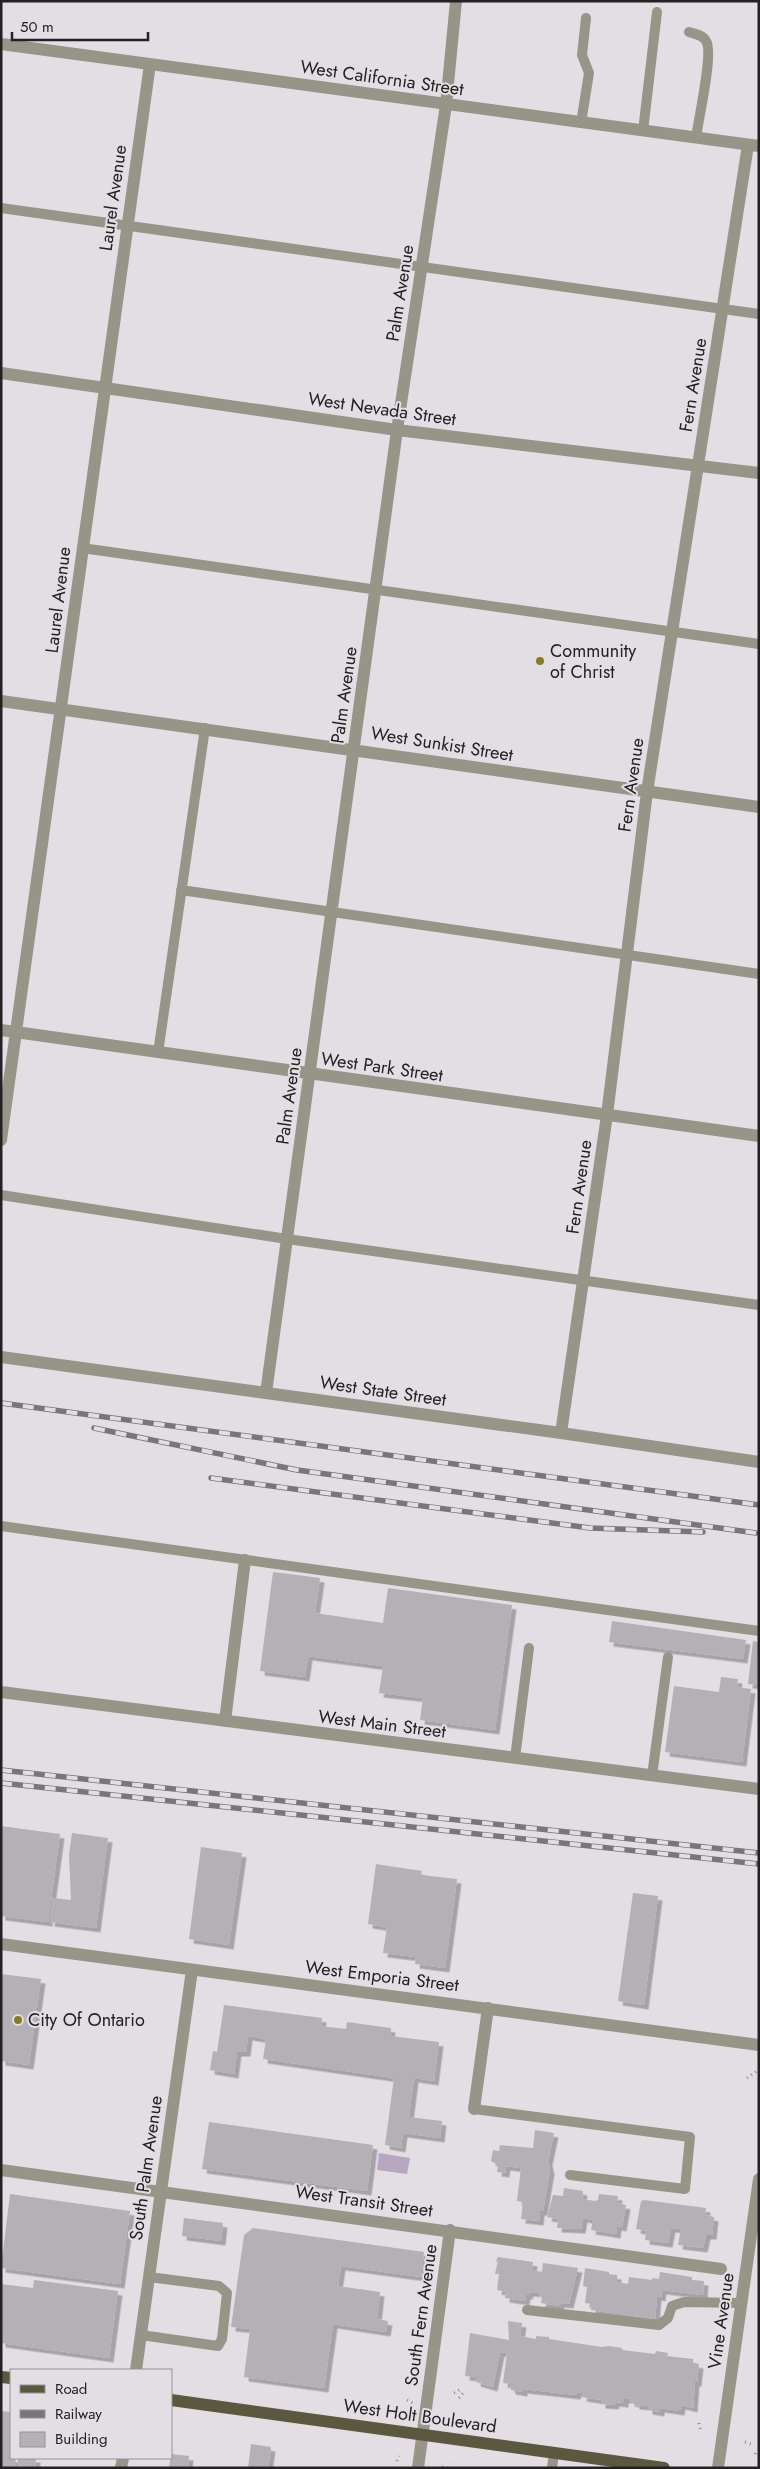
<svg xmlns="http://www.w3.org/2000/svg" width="760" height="2469" font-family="Jost,sans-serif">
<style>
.water{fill:#b9a6c0}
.building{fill:#b4b0b6;filter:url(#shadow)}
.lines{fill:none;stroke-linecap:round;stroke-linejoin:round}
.path{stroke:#89868a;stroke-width:3;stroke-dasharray:1 4;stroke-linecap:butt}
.lane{stroke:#979588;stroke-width:10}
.street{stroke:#979588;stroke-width:12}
.primary{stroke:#5c5840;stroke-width:12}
.rail-casing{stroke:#797579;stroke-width:5.5}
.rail{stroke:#e3dee4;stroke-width:4;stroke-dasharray:11;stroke-linecap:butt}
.poi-dot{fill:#8a7b20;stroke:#e3dee4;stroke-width:2}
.labels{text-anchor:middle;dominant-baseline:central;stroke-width:4;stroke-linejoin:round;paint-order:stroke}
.street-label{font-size:18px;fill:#232123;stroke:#e3dee4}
.poi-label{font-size:18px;fill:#232123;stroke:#e3dee4;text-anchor:start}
</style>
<defs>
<filter id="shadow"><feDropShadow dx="4.5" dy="4.5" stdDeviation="0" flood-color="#0004"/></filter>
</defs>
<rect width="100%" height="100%" fill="#e3dee4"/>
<path class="water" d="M379,2153L410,2158L407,2174L377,2170Z"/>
<path class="building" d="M273,1572L320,1578L315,1613L383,1623L388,1588L512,1605L495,1730L420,1720L423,1698L379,1693L383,1666L308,1656L305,1677L260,1671Z
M612,1621L746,1640L743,1659L609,1642Z
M753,1641L759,1642V1685L748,1684Z
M721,1677L738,1679L737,1687L751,1689L742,1762L665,1752L674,1686L719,1692Z
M1,1826L60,1834L48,1922L1,1916Z
M72,1833L108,1838L96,1928L50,1922L53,1898L71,1900L69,1855Z
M201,1847L242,1853L229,1945L189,1939Z
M376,1864L422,1871L421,1875L457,1879L445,1968L415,1964L416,1957L383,1953L387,1927L368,1924Z
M633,1893L658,1896L644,2005L618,2001Z
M1,1974L41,1979L29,2065L1,2061Z
M224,2005L322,2018L321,2026L346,2029L347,2022L391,2028L390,2036L439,2042L434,2081L414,2078L409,2117L442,2121L440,2138L403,2133L401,2148L385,2145L394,2078L263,2059L266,2039L248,2036L246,2052H237L234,2074L210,2070L213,2051L217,2052Z
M209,2122L373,2145L367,2191L202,2169Z
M535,2130L554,2133L548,2161L550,2170L543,2211H540L539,2221L521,2219L523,2202L517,2201L521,2168L506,2166L505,2173L497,2172L498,2165L491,2161L493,2150L499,2151L500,2145L533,2148Z
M564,2188L583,2191L582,2199L595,2201L598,2200L599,2194L618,2196L617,2203L626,2205L622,2227L617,2226L616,2234L591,2230L593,2220L583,2218L581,2229L557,2228L558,2219L547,2217L553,2195L563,2196Z
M10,2194L130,2211L120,2284L1,2268Z
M644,2200L706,2208L705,2215L714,2217L712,2235H706L703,2248L678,2245L681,2229L671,2228L668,2243L645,2240L646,2231L636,2229L641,2201Z
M184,2218L223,2223L221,2241L182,2236Z
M253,2228L424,2252L421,2277L341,2266L338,2286L380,2292L377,2319L388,2321L386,2332L333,2324L324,2388L244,2377L250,2329L231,2327L244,2235Z
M498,2257L533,2262L532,2270L542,2272L543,2263L578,2268L569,2304L560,2303V2306L541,2303L542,2297L539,2296V2293L529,2292L528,2295H526L525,2301L505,2298L506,2292L497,2290L499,2274H495L498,2260L495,2263Z
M585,2268L609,2272V2274L617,2275V2282L628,2284L629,2277L652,2280V2278L659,2279L660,2272L692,2277V2280L704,2281L703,2295L662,2290L661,2297L657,2296L655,2319L591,2310L592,2304L585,2303L587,2287L583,2286Z
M34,2280L118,2291L109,2358L1,2343V2284L33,2288Z
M508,2321L522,2323L520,2336L536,2339V2336L549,2337V2339L602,2347L609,2346L622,2348V2350L655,2354L656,2351L668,2353L667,2356L693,2359V2363L699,2364L697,2382H695L693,2408L681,2405L680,2411L660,2408V2412L648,2410V2406L635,2405V2403L630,2402V2399H624V2403L615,2402L614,2405L601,2404V2400L582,2397L583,2393L577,2392L576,2395L523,2389V2392L511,2390L510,2384L503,2383L507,2353L500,2352L493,2387L476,2382L477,2377L465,2376L470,2333L509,2340Z
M1,2411L11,2412V2458H15L14,2468H1Z
M251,2444L271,2447L268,2468H248Z
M171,2454L189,2456L188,2468H169Z
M18,2458H36L35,2468L17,2466Z"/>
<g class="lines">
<path class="path" d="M747,2078L757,2071
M454,2393L461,2389
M459,2398L464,2392
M407,2400L413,2403
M699,2423L701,2432
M745,2442L751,2444
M755,2454L756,2451
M397,2461L399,2456
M442,2467L445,2468
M449,2468L450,2463"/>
<path class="lane" d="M689,32C695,34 703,35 706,41C714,52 698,121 696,138
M581,123L589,73L582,55L586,18
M643,131L657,12
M1,208L759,314
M82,548L759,644
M181,890L759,974
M158,1053L205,728
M1,1195L287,1239L759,1305
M1,1526L759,1631
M515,1758L529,1648
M652,1776L668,1657
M474,2109L690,2137L685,2189L570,2175
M527,2310L659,2325L668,2318L672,2306L684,2302L740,2303
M141,2335L218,2346L222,2339L227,2293L219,2286L149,2277
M552,2468L554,2453"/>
<path class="street" d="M1,44L759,146
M1,373L397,430L759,473
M1,701L759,807
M1,1030L759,1136
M1,1140C51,781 98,422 150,64
M1,1357L561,1433L759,1462
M266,1393L397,430L446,105L456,1
M561,1433L607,1115L647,792L748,145
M1,1692L759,1789
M225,1721L245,1560
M1,1944L759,2045
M474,2109L488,2008
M1,2170L721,2269
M136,2370L192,1970
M121,2468L123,2458
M418,2468L450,2230
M718,2468L759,2179"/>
<path class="primary" d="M1,2377L11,2378
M171,2400L664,2468"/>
<g class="rail-casing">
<path id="rail" d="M1,1403L759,1505
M94,1428L297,1470L756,1533
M211,1478L590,1528L703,1532
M1,1770L759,1853
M1,1783L759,1864"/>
</g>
<use href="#rail" class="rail"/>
</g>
<g class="poi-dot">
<circle cx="540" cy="661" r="5"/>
<circle cx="18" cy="2020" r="5"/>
</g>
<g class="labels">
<g class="street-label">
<text transform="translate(382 78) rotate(8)">West California Street</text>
<text transform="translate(113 198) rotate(-82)">Laurel Avenue</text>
<text transform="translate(400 293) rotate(-81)">Palm Avenue</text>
<text transform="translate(693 385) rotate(-81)">Fern Avenue</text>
<text transform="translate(382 409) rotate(8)">West Nevada Street</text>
<text transform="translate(58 600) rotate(-83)">Laurel Avenue</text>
<text transform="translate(344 695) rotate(-82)">Palm Avenue</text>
<text transform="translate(442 744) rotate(9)">West Sunkist Street</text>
<text transform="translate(631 785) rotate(-82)">Fern Avenue</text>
<text transform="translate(382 1067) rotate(8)">West Park Street</text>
<text transform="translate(289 1096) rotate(-82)">Palm Avenue</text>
<text transform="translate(579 1187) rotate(-82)">Fern Avenue</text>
<text transform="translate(383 1391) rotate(8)">West State Street</text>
<text transform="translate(382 1724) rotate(7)">West Main Street</text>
<text transform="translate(382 1976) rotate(7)">West Emporia Street</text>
<text transform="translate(146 2168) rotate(-82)">South Palm Avenue</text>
<text transform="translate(364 2201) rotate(8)">West Transit Street</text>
<text transform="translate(421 2315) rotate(-82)">South Fern Avenue</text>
<text transform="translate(721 2321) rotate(-82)">Vine Avenue</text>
<text transform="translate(420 2416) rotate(8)">West Holt Boulevard</text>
</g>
<g class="poi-label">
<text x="550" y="651">Community<tspan x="550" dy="21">of Christ</tspan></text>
<text x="28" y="2020">City Of Ontario</text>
</g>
</g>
<rect width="760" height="2469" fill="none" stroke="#232123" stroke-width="5"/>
<rect x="10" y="2369" width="162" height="90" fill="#e3dee4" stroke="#969297"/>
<rect x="20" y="2385" width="25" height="8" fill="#5c5840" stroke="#969297"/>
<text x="55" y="2394" font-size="15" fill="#232123">Road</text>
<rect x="20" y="2410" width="25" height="8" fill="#797579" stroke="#969297"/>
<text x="55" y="2419" font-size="15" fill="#232123">Railway</text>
<rect x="20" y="2432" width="25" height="15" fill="#b4b0b6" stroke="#969297"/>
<text x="55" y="2444" font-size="15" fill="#232123">Building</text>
<path d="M12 32v8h136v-8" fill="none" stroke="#232123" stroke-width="2.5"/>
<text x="20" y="32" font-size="15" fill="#232123" stroke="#e3dee4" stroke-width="4" paint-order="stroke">50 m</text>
</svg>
